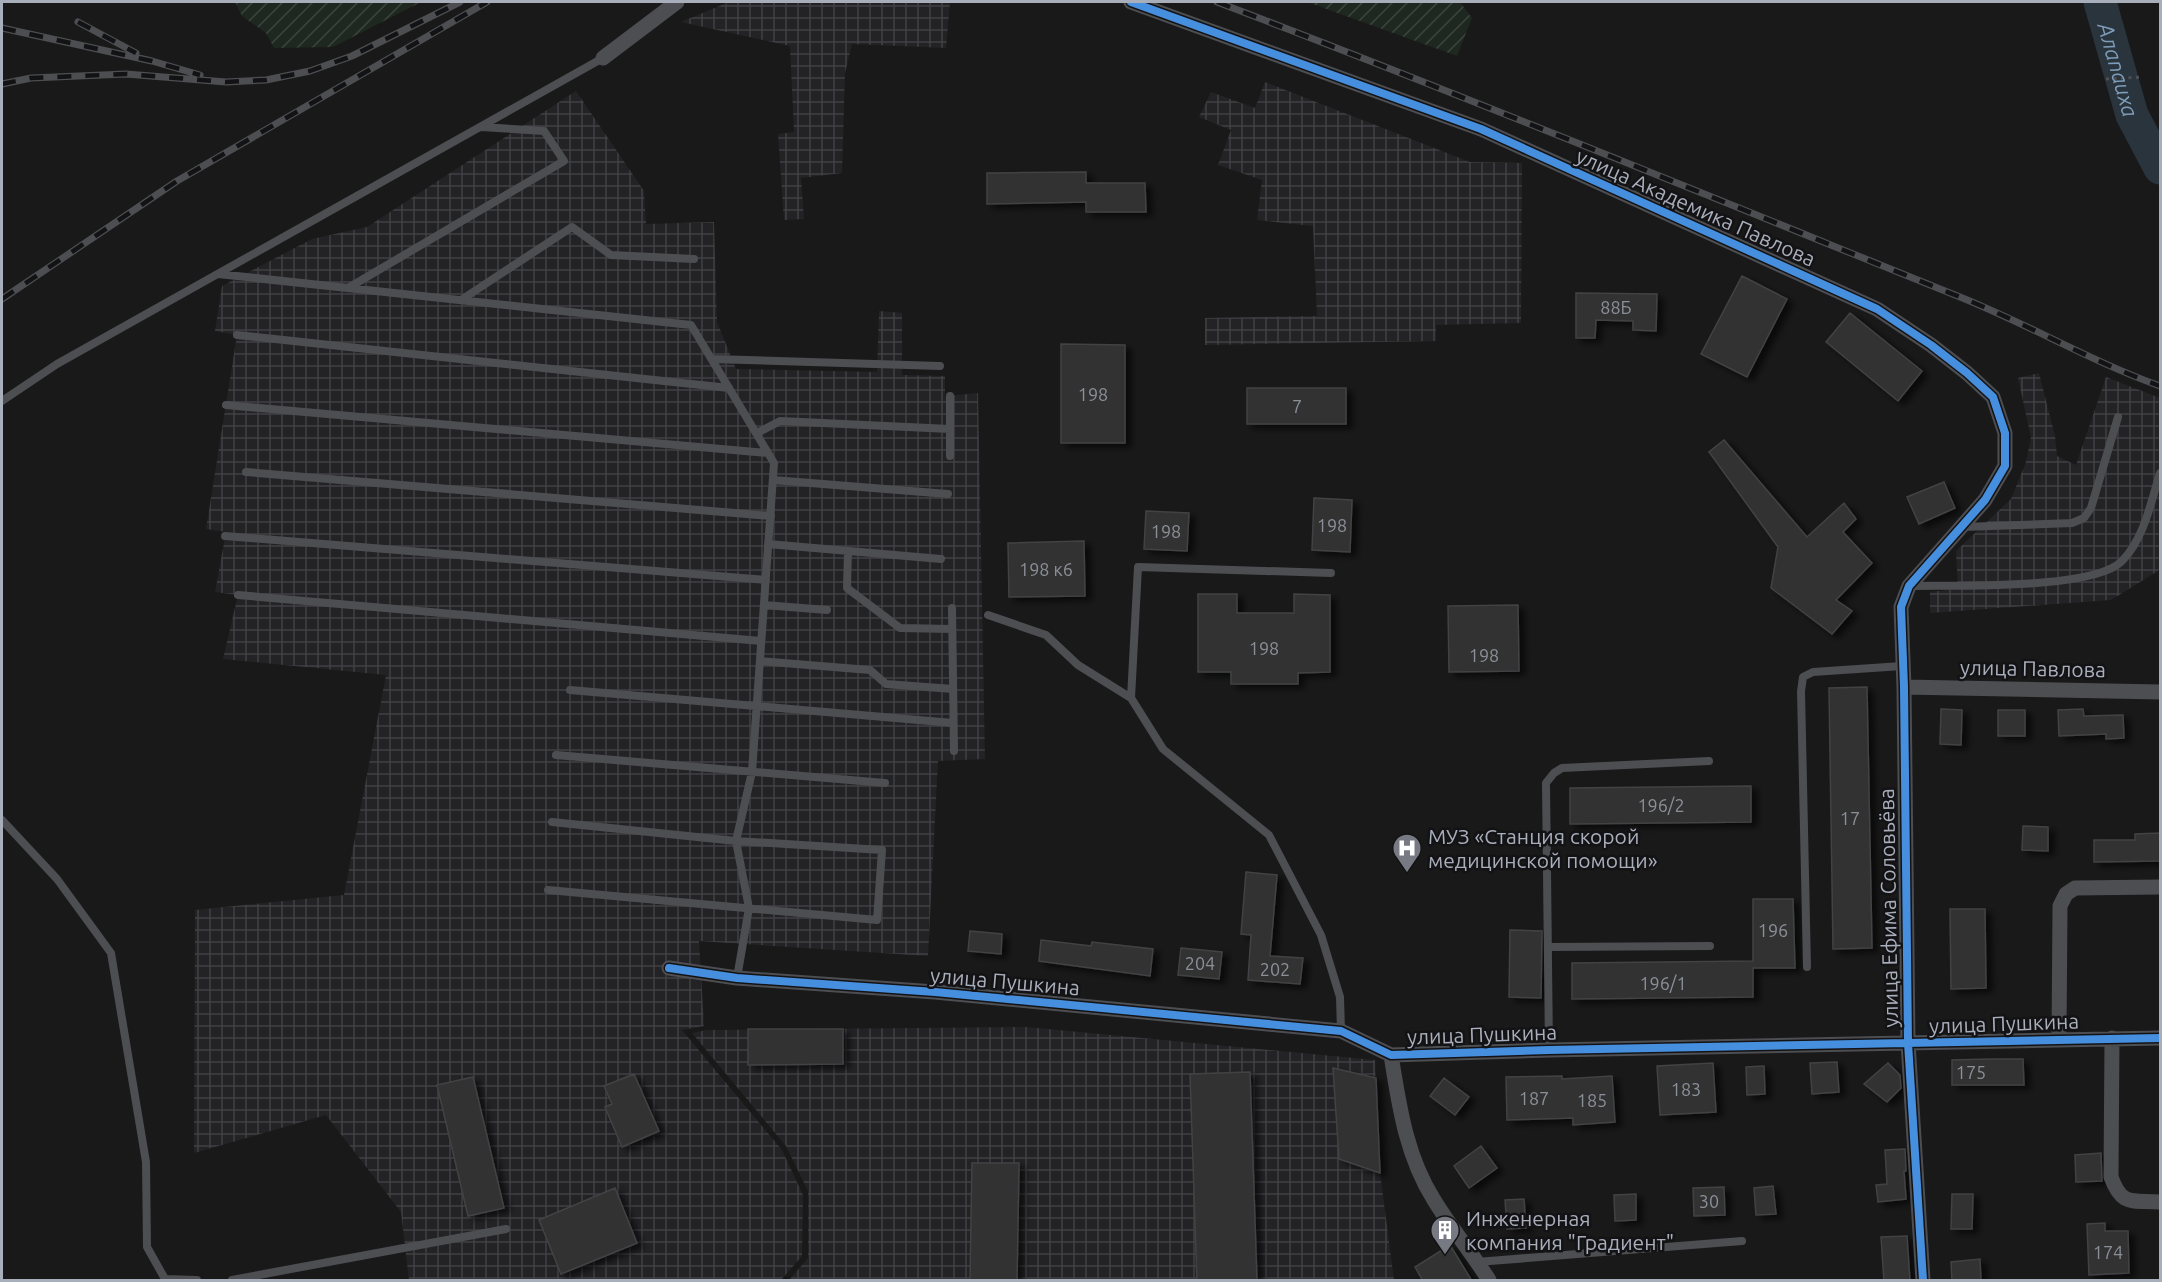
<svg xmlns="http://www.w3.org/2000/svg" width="2162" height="1282" font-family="Ubuntu,sans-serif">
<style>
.industrial{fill:url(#industrial-grid)}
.garden{fill:url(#garden-furrows)}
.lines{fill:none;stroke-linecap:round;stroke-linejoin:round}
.river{stroke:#2a343c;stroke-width:33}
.building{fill:#313131;stroke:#424345;stroke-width:1.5;filter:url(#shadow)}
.path{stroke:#4f5054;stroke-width:3;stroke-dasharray:3 4.5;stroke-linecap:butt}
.service{stroke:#4d4e52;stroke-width:8}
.minor{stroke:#4d4e52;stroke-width:15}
.rail-casing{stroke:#4d4e51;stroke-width:7}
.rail{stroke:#131315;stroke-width:4.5;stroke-dasharray:14;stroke-linecap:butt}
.cycleway-casing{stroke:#131315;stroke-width:11}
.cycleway{stroke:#468fdf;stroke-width:8}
.labels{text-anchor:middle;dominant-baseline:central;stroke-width:5;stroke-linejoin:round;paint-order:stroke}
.number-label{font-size:18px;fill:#8b8f98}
.street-label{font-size:21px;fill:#a9aebb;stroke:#131315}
.poi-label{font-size:21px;fill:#a9aebb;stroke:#131315;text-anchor:start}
.water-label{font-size:22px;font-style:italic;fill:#7d9cb9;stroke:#131315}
</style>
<defs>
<pattern id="industrial-grid" width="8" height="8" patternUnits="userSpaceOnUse" patternTransform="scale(1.5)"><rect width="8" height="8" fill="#232326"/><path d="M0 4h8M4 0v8" fill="none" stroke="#404044"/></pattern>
<pattern id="garden-furrows" width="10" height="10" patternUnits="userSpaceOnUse" patternTransform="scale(1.5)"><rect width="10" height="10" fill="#1e2720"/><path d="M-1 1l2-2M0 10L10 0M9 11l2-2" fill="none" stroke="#3c443e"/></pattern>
<filter id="shadow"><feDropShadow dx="6" dy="4" stdDeviation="3" flood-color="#0009"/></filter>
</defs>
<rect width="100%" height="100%" fill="#191919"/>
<path class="industrial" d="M729,2H950L946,48L852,44L845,73L842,173L801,178L804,219L784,220L778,134L794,132L790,46L681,22Z
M1265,82L1470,162L1522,163L1521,323L1436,325V341L1205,345V318L1317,316L1313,226L1257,220L1262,180L1218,165L1231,130L1199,117L1211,92L1255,108Z
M576,91L644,191L646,224L714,222L717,322L736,369L877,372L879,311L902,313V375L945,376V396L978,393L985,759L938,761L928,956L699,941L704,1026L682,1030L782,1150L803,1195L802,1256L781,1280H409L401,1212L326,1115L194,1153L195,910L344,895L386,675L223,659L238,595L215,592L226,532L206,529L237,335L215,331L222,286L312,239L367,227Z
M2039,373L2055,436L2057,456L2076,465L2106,377L2160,398V568L2158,571L2111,600L1930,613V592L1958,589L1956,551L2011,499L2026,462L2031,437L2018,378Z
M1026,1027L1375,1060L1380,1173L1394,1280H789L808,1258V1191L786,1146L692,1033L707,1030Z"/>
<path class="garden" d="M235,2H421L333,47L274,48L266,33L242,16Z
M1307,2H1460L1472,18L1457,56Z"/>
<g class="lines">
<path class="river" id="s1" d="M2100,2L2132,115L2160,168"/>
</g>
<path class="building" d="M1086,172V183H1145L1146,212H1086V202L987,204V173Z
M1742,276L1787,299L1747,377L1701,354Z
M1576,293L1657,294L1656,331L1633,330V321L1596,320L1595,338H1576Z
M1850,313L1922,371L1898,401L1826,342Z
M1061,344L1125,345V443H1061Z
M1247,388H1346V424H1247Z
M1724,440L1807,537L1844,503L1856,519L1843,532L1872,563L1836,600L1852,611L1832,634L1771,588L1778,547L1709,452Z
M1944,482L1955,508L1919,524L1907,497Z
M1314,498L1352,500L1350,552L1312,550Z
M1146,511L1189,513L1187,551L1144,549Z
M1084,541L1085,596L1009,597L1008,543Z
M1198,594H1237V613H1294V594L1330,595V672L1298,673V684H1231V672H1198Z
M1518,605L1519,671L1449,672L1448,606Z
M1867,687L1872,948L1833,949L1829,688Z
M1941,709L1962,710L1961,745L1940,744Z
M2083,709L2084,716L2123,715L2124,738L2106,739V734L2059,736L2058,710Z
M1998,710H2025V736H1998Z
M1751,786V822L1570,824V788Z
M2023,826L2048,827V851L2022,850Z
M2160,833V861L2094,862V840H2135V834Z
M1246,872L1277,875L1270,956L1303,958L1300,984L1248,980L1251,935L1241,934Z
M1753,899H1793L1795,968H1753V997L1572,999V963L1753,961Z
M1950,909H1985L1986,988L1951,989Z
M1510,930L1542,931L1541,998L1509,997Z
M970,931L1002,934L1001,954L968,951Z
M1041,940L1091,946L1092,942L1153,949L1150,976L1039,961Z
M1181,948L1222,952L1219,979L1178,975Z
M748,1029H843V1064L748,1065Z
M1990,1059H2023L2024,1085H1952V1060Z
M1837,1062L1839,1092L1812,1094L1810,1063Z
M1713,1063L1716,1112L1660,1115L1657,1066Z
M1888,1063L1900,1075L1901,1088L1887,1102L1864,1084Z
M1764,1066L1765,1094L1747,1095L1746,1067Z
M1333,1068L1376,1078L1380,1173L1339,1159Z
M1250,1072L1257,1281H1197L1190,1074Z
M634,1074L659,1131L622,1147L605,1107L612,1104L604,1086Z
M1562,1076V1079L1612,1076L1615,1122L1573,1125V1118L1507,1120L1506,1077Z
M473,1077L504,1208L468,1216L437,1085Z
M1444,1078L1469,1097L1455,1115L1430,1096Z
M1481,1146L1497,1168L1469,1188L1454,1166Z
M1905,1149L1906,1171H1904L1906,1199L1878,1202L1876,1185L1887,1184L1885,1150Z
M2101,1153L2102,1181L2076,1182L2075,1155Z
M972,1163H1019L1017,1281H970Z
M1773,1186L1776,1214L1756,1215L1754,1188Z
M1724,1187L1725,1215L1694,1216L1693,1188Z
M615,1188L637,1243L561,1274L539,1220Z
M1636,1194V1220L1615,1221L1614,1195Z
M1952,1194H1973L1972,1229H1951Z
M1524,1199L1526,1228L1507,1229L1505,1200Z
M2105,1223V1231H2128L2129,1273L2089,1275L2087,1224Z
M1907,1236L1910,1281H1884L1881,1237Z
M1450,1245L1472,1281H1423L1415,1267Z
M1980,1259L1981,1281H1952L1951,1262Z"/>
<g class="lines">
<path class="path" d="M2106,79L2143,77"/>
<path class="service" d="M218,274L691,325L774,463L752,772L736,841L749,908L737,978
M348,288L564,161L544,131L481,127
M461,300L572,227L611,255L694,259
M237,335L729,388
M712,359L940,366
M950,396V456
M2,401L57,364L603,58
M226,405L768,453
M757,433L780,421L950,429
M246,472L771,516
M773,480L948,494
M1963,527L2072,523L2084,518L2091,508L2118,417
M225,536L766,580
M768,544L941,559
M848,551L847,588L900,628L952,629
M1331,573L1138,567L1131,698L1163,749L1269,835L1321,935L1340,997L1341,1031
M1910,586C1954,585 2094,590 2122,561C2144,539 2151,502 2160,473
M238,595L761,641
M764,605L827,610
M952,608L954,751
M988,615L1046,635L1078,665L1131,698
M760,661L870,670L886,684L953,689
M570,690L953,723
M556,755L885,783
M2,820L57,879L111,953L146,1162L147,1247L165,1279L197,1280
M548,890L877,920L882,850L736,841L552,822
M1549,947L1710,946
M1807,967L1801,691L1803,677L1813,672L1902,666
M1549,1050L1546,783L1554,773L1562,768L1709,761
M1477,1262L1742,1241
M232,1280L506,1229"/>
<path class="minor" d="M1131,2L1481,129L1877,309L1931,345L1967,373L1993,397L2005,433V466L1985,500L1909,586L1901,607L1904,687L1908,1043L1923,1280
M603,58L677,2
M1904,687L2160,692
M669,968L737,978L935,992L1341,1031L1391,1055L1549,1050L2160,1038
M2112,1038L2111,1177C2122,1207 2132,1200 2160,1202
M2059,1040L2060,906L2066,894L2075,888L2160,887
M1391,1055C1399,1105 1406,1156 1434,1200C1451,1228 1472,1253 1489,1280"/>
<g class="rail-casing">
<path id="rail" d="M1217,2C1464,96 1709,196 1955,295C2024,322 2090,361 2160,386
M78,22L136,53
M2,28L152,61L200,75
M2,84L31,78L126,74L226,82L266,80L310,71L352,56L460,2
M2,299L177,181L487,2"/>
</g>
<use href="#rail" class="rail"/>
<g class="cycleway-casing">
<path id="cycleway" d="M1131,2L1481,129L1877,309L1931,345L1967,373L1993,397L2005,433V466L1985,500L1909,586L1901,607L1904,687L1908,1043L1923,1280
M669,968L737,978L935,992L1341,1031L1391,1055L1549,1050L2160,1038"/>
</g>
<use href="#cycleway" class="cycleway"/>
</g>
<defs>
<g id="hospital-pin" transform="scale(1.5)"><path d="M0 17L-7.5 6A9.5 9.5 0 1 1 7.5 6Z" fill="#777a82" stroke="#131315"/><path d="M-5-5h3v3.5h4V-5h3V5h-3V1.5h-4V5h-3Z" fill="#fff"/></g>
<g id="building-pin" transform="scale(1.5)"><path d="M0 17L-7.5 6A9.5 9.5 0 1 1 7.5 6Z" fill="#777a82" stroke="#131315"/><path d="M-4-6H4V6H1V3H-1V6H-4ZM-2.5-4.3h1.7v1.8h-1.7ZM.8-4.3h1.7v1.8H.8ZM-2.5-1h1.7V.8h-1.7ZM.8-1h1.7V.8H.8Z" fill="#fff"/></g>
</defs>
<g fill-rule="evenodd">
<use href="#hospital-pin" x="1407" y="848"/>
<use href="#building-pin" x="1445" y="1230"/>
</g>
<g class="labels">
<g class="number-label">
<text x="1616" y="307">88Б</text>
<text x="1093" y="394">198</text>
<text x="1297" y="406">7</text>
<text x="1332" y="525">198</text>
<text x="1166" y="531">198</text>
<text x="1046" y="569">198 к6</text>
<text x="1264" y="648">198</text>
<text x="1484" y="655">198</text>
<text x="1661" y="805">196/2</text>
<text x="1850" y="818">17</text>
<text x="1773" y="930">196</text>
<text x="1200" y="963">204</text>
<text x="1275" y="969">202</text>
<text x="1663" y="983">196/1</text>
<text x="1971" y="1072">175</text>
<text x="1686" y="1089">183</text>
<text x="1534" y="1098">187</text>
<text x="1592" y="1100">185</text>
<text x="1709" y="1201">30</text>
<text x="2108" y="1252">174</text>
</g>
<g class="street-label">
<text transform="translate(1696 207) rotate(24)">улица Академика Павлова</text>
<text transform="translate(2033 668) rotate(1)">улица Павлова</text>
<text transform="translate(1888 908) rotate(-91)">улица Ефима Соловьёва</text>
<text transform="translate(1005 981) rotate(5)">улица Пушкина</text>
<text transform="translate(2004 1023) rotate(-2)">улица Пушкина</text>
<text transform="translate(1482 1034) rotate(-2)">улица Пушкина</text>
</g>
<g class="poi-label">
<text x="1428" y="836">МУЗ «Станция скорой<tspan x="1428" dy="24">медицинской помощи»</tspan></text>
<text x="1466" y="1218">Инженерная<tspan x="1466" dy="24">компания "Градиент"</tspan></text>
</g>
<g class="water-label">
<text stroke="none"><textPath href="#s1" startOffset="70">Алапаиха</textPath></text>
</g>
</g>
<rect width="2162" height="1282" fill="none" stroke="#a9aebb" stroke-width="6"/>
</svg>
